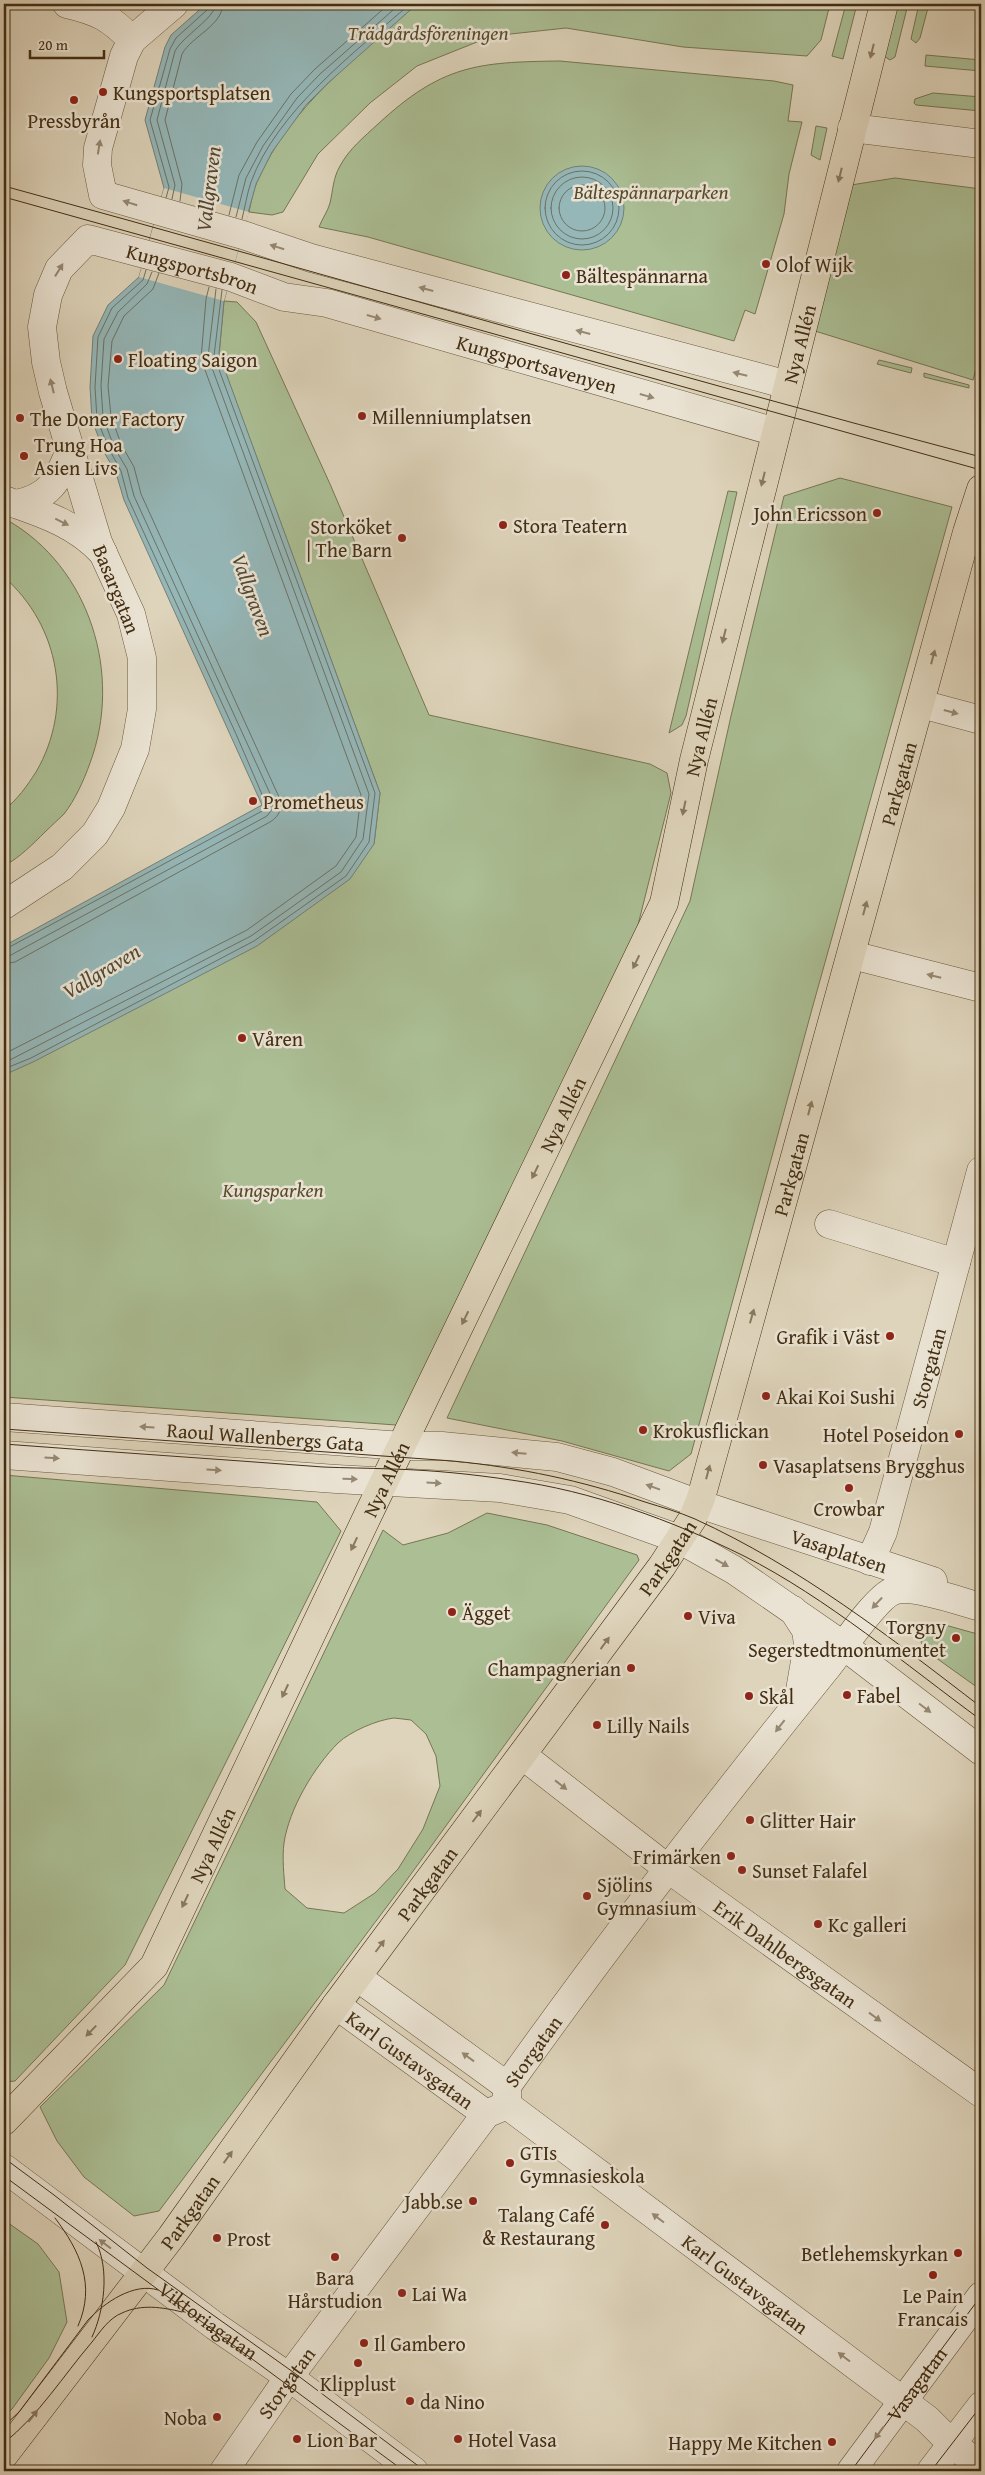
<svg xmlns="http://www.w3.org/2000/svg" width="985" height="2475" font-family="'Gentium Book Plus',serif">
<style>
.green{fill:#abbe94;stroke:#777653;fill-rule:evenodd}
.water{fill:#95b7b8;stroke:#748076}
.pier{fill:#ded4bb}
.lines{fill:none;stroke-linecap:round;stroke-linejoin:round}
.shore{stroke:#6c7265;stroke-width:1}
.minor-casing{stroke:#6a583c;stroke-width:29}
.major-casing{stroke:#432e12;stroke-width:29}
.minor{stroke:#eae3d3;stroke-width:28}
.major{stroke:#ded4bb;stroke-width:28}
.tram{stroke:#432e12;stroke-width:1}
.oneway{fill:#89795e}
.oneway2{fill:#968872}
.poi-dot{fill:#8f2418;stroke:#eae3d3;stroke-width:2}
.labels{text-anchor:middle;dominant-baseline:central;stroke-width:5;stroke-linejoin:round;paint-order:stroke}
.park-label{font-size:20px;font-style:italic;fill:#584b2c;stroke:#eae3d3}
.poi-label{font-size:20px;fill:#432e12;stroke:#eae3d3;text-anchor:start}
.street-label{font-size:20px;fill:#432e12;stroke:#eae3d3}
.water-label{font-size:21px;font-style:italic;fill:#534933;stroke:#eae3d3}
</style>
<rect width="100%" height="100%" fill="#ded4bb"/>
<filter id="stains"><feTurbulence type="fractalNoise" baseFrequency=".004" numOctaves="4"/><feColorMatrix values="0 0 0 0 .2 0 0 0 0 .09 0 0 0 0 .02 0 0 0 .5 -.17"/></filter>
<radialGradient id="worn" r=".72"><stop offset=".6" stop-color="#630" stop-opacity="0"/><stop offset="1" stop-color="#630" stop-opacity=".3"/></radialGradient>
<path class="green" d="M417,4H830L821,40L807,56L683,47L566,28L492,36L417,66L370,103L318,154L283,212L272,215L249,212C251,202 253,191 257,182C289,107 358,56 417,4Z
M846,4H857L843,59L832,56Z
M896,4H908L895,57L890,60L884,56Z
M919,4H929L920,38L916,43L911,39Z
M926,55L981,60V71L925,66Z
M560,61L774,81L793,85L788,121L802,122L789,174L784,214L755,314L745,310L734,341L368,237L319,227C322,219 328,211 330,203C333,190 333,178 340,166C349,149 364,137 378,124C442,65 477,62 560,61Z
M933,93L981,97V111L916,105L914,103L915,99Z
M816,126L827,128L820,160L811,155Z
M895,178L981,189V349L973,380L815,331L851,185Z
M224,301L237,302L256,322L330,484L429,715L650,764L667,773L671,793L635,937L410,1426L4,1397V1075L374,844L380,793L219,355Z
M879,360L912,368L911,373L877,364Z
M924,373L969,385V388L924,377Z
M840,478L952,507L812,1009L691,1454L669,1471L562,1441L447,1418L690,901L731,716L784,496Z
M728,491L737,492L686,716L682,725L669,733Z
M7,520C90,567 123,675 90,763C84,780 75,800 64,814C58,820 51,826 45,832C33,844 19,858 4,866V810C17,800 27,786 36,772C74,707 60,626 4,577V526Z
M4,1475L317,1502L341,1531L125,1965L15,2081L4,2082Z
M487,1513L547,1525L637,1555L639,1560L403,1885L159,2211L134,2216L84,2177L57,2141L40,2107L164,1985L383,1530L403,1545L448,1533ZM394,1718L411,1720L426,1734L436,1756L440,1786L423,1829L398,1869L375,1893L344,1913L307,1908L285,1889C284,1875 282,1858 284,1843C289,1809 314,1767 338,1743C351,1731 377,1720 394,1718Z
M938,1623L981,1635V1690L925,1650L921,1642L928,1629Z
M4,2220L38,2244L59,2272L67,2322L49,2358L12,2409L4,2417Z"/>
<path class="water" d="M206,4H417L328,83L306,105L272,152L256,184L224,301L219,354L380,793L374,844L350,879L257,946L33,1062L4,1075V946L262,805L124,500L116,473L104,452L92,420L90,387L93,336L108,305L139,277L164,188L145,120L165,47L171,35Z
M540 208a42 42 0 1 1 84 0a42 42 0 1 1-84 0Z"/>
<path class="pier" d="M164,188L249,212L224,301L139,277Z"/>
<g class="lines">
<path class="shore" d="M545 208a37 37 0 1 1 74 0a37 37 0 1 1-74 0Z
M551 208a31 31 0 1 1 62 0a31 31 0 1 1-62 0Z
M559 208a23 23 0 1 1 46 0a23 23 0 1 1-46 0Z
M166,198L169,187L150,120L170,49L176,38L207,10L209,4
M172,199L175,185L157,120L175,51C184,35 214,19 216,4
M180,201L182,184L165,120L182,54C192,36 222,26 223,4
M229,215L239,175L257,142L291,94L315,69L389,4
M236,217L246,178L263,146L297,98L320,74L400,4
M242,219C245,207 247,194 251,182C277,111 355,52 410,4
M4,950L264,810L267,806L236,734L128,498L121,471L109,449L97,419L95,387L98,337L112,308L143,280L146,270
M4,957L11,955L267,816L273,808V800L134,496L127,469L114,447L103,417L101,386L104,339L118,312L147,284L152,272
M4,964L15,962L270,822C280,816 283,807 279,797L141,494L134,467L121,444L111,416L108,386L112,341L124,316L153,289L159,273
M4,1054L247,930L336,866L356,837L361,795L201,359L206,299L209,287
M4,1063L251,936L341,872L363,839L369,794L208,357L216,289
M4,1069L31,1058L254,941L346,876L369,842L375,793L214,356L222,290"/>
<g class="minor-casing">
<g id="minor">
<path d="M67,4C98,11 111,18 132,40"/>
<path d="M174,4L132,40L124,56L98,148L97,165L103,195L243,235L311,258L788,385"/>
<path d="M852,128L981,144"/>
<path d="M4,500C41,513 75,523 103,553"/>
<path d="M16,504C50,497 58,481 70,450"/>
<path d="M921,704L981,720"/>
<path id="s1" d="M4,905L62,867L95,834L111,808L135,749L142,709V658L131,614L98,542L53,392L46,362L42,327L48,295L59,269L88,239L231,277L284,297L327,303L776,432"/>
<path d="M852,955L981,988"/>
<path d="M829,1224L956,1263"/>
<path id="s2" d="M4,1417L403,1446H442L557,1457L613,1472L699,1504L933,1581"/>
<path d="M4,1455L336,1479L500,1488L570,1500L679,1539L734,1570L844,1646L981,1751"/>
<path id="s3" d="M870,1561L883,1532L981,1171"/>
<path d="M793,1610L806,1630L808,1644L798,1702"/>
<path id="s4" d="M522,1755L667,1868L981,2093"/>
<path d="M357,1977L507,2086"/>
<path id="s5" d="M336,2005L486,2114"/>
<path id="s6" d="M507,2105L927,2419L952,2444L981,2466"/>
<path id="s7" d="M4,2168L215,2326L289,2377L414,2471"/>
<path id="s8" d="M224,2471L289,2377L486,2114L507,2105V2086C608,1944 715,1806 825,1670C840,1652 875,1598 893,1591C911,1583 961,1602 981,1607"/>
<path id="s9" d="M851,2471L981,2296"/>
<path d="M931,2471L981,2406"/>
</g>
</g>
<g class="major-casing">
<g id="major">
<path id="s10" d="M4,2121L154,1966L367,1517L664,903L694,760L884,4"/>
<path id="s11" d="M4,2455L171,2237L336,2005L662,1566L693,1518L701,1498L967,532L981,489"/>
</g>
</g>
<use href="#minor" class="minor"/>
<use href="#major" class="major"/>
<path class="tram" d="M4,186C330,275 654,371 981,457
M4,197L981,470
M4,1429L453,1461C522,1468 579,1480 645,1502C661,1507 679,1512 695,1519C800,1567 890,1637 981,1707
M4,1444C110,1452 216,1459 323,1467C345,1468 368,1468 391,1469C431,1470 471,1474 511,1480C592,1491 671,1520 744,1556C827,1598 906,1665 981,1720
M4,2158L54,2195L147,2268L293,2372L425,2471
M4,2176L404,2471
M55,2218C80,2251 96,2285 78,2326
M92,2337C104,2311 110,2270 96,2242
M4,2426L19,2412L88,2320C104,2303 134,2282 158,2290
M4,2443C39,2415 63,2376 92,2342C100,2332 109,2318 122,2313C141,2304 162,2307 182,2312
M851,2471L981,2296
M931,2471L981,2406"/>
</g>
<defs><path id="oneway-solid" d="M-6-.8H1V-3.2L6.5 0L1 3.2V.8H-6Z" transform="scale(1.25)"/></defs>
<g class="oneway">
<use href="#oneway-solid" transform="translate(872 51) rotate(104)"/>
<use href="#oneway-solid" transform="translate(840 175) rotate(104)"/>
<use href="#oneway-solid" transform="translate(763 479) rotate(104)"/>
<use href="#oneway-solid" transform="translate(724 636) rotate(104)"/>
<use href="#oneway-solid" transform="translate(933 657) rotate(-75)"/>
<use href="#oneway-solid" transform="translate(684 808) rotate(102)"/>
<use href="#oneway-solid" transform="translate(865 908) rotate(-75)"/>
<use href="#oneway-solid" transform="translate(636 962) rotate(116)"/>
<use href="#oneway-solid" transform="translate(810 1108) rotate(-75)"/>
<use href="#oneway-solid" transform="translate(535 1172) rotate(116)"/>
<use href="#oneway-solid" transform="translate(752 1316) rotate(-74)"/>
<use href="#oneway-solid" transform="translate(465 1318) rotate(116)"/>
<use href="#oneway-solid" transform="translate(708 1472) rotate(-75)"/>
<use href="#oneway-solid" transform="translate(354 1544) rotate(115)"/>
<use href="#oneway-solid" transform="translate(605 1643) rotate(-54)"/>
<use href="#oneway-solid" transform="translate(285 1691) rotate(115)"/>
<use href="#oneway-solid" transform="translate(477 1816) rotate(-53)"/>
<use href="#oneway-solid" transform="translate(185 1901) rotate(115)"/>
<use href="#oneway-solid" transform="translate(380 1946) rotate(-53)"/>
<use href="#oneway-solid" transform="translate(91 2031) rotate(134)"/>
<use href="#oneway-solid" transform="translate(228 2157) rotate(-54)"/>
<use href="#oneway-solid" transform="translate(33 2416) rotate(-52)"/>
</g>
<g class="oneway2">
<use href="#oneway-solid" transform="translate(99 147) rotate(-81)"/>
<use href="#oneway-solid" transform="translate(130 203) rotate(-163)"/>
<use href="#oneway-solid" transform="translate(277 247) rotate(-162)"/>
<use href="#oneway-solid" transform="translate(59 270) rotate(-58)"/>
<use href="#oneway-solid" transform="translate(426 289) rotate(-165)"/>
<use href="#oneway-solid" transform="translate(374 317) rotate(16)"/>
<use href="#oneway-solid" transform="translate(583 332) rotate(-165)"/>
<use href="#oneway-solid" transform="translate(740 374) rotate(-166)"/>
<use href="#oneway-solid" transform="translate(52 386) rotate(-104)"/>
<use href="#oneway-solid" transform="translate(647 396) rotate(16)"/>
<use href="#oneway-solid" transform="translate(62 522) rotate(26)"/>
<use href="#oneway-solid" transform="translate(951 712) rotate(15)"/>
<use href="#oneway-solid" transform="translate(934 976) rotate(-166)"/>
<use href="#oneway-solid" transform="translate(147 1427) rotate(-176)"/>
<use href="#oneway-solid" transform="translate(519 1453) rotate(-175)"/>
<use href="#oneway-solid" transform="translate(52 1458) rotate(4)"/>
<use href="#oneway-solid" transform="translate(214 1470) rotate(4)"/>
<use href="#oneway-solid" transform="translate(350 1479) rotate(2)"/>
<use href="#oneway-solid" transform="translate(434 1483) rotate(4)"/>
<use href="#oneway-solid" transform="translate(653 1487) rotate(-160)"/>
<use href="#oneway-solid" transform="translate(722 1563) rotate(29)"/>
<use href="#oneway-solid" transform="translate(877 1603) rotate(133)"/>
<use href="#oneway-solid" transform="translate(925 1708) rotate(37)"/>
<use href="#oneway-solid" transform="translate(780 1726) rotate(128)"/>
<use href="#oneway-solid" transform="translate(561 1785) rotate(38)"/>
<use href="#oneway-solid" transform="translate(875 2017) rotate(36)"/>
<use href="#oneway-solid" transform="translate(468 2057) rotate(-144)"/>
<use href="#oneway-solid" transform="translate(658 2218) rotate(-143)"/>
<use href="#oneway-solid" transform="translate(105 2244) rotate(-143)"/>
<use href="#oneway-solid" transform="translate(844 2357) rotate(-143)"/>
<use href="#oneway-solid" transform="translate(879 2433) rotate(126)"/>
</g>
<g class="poi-dot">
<circle cx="103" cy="92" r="5"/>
<circle cx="74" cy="100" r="5"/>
<circle cx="766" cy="264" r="5"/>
<circle cx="566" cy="275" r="5"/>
<circle cx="118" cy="359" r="5"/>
<circle cx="362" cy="416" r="5"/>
<circle cx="20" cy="418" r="5"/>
<circle cx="24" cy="456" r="5"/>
<circle cx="877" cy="513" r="5"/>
<circle cx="503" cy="525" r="5"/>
<circle cx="402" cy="538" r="5"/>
<circle cx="253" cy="801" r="5"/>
<circle cx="242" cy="1038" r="5"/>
<circle cx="890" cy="1336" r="5"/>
<circle cx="766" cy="1396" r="5"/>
<circle cx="643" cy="1430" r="5"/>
<circle cx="959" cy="1434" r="5"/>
<circle cx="763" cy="1465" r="5"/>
<circle cx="849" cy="1488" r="5"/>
<circle cx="452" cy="1612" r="5"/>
<circle cx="688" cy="1616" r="5"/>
<circle cx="956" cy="1638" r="5"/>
<circle cx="631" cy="1668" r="5"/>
<circle cx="847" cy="1695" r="5"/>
<circle cx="749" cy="1696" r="5"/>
<circle cx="597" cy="1725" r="5"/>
<circle cx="750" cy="1820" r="5"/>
<circle cx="731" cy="1856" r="5"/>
<circle cx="742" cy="1870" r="5"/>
<circle cx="587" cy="1896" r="5"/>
<circle cx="818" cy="1924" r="5"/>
<circle cx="510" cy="2163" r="5"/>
<circle cx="473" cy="2201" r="5"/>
<circle cx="605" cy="2225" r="5"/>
<circle cx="217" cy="2238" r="5"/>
<circle cx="958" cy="2253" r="5"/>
<circle cx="335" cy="2257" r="5"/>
<circle cx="933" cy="2275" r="5"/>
<circle cx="402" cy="2293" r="5"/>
<circle cx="364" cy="2343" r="5"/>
<circle cx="358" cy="2363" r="5"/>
<circle cx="410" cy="2401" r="5"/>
<circle cx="217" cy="2417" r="5"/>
<circle cx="297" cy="2439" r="5"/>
<circle cx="458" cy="2439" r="5"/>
<circle cx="832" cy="2442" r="5"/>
</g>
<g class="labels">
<g class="park-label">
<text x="428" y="32">Trädgårdsföreningen</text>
<text x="651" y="191">Bältespännarparken</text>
<text x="273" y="1189">Kungsparken</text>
</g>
<g class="poi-label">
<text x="113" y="92">Kungsportsplatsen</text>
<text x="74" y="120" text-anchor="middle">Pressbyrån</text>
<text x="776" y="264">Olof Wijk</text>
<text x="576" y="275">Bältespännarna</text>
<text x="128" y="359">Floating Saigon</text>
<text x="372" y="416">Millenniumplatsen</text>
<text x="30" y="418">The Doner Factory</text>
<text x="34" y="444">Trung Hoa<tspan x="34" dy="23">Asien Livs</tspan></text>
<text x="867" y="513" text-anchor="end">John Ericsson</text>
<text x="513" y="525">Stora Teatern</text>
<text x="392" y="526" text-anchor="end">Storköket<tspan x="392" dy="23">| The Barn</tspan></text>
<text x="263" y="801">Prometheus</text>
<text x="252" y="1038">Våren</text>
<text x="880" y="1336" text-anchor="end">Grafik i Väst</text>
<text x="776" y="1396">Akai Koi Sushi</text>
<text x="653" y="1430">Krokusflickan</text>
<text x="949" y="1434" text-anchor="end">Hotel Poseidon</text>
<text x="773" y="1465">Vasaplatsens Brygghus</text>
<text x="849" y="1508" text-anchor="middle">Crowbar</text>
<text x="462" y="1612">Ägget</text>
<text x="698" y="1616">Viva</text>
<text x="946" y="1626" text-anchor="end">Torgny<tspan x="946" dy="23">Segerstedtmonumentet</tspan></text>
<text x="621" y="1668" text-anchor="end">Champagnerian</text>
<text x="857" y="1695">Fabel</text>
<text x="759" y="1696">Skål</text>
<text x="607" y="1725">Lilly Nails</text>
<text x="760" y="1820">Glitter Hair</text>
<text x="721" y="1856" text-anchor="end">Frimärken</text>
<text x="752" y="1870">Sunset Falafel</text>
<text x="597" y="1884">Sjölins<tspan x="597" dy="23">Gymnasium</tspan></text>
<text x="828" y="1924">Kc galleri</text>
<text x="520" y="2152">GTIs<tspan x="520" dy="23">Gymnasieskola</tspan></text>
<text x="463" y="2201" text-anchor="end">Jabb.se</text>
<text x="595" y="2214" text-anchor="end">Talang Café<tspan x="595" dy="23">&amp; Restaurang</tspan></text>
<text x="227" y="2238">Prost</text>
<text x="948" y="2253" text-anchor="end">Betlehemskyrkan</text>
<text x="335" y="2277" text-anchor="middle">Bara<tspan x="335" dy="23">Hårstudion</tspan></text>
<text x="412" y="2293">Lai Wa</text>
<text x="933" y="2295" text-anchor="middle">Le Pain<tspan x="933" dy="23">Francais</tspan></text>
<text x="374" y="2343">Il Gambero</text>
<text x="358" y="2383" text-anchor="middle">Klipplust</text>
<text x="420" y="2401">da Nino</text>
<text x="207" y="2417" text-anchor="end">Noba</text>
<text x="307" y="2439">Lion Bar</text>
<text x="468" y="2439">Hotel Vasa</text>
<text x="822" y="2442" text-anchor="end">Happy Me Kitchen</text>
</g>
<g class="street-label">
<text stroke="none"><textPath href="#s1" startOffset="860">Kungsportsbron</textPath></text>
<text stroke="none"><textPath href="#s10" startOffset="1970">Nya Allén</textPath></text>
<text stroke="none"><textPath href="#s1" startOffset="1218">Kungsportsavenyen</textPath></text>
<text transform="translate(117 589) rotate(68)">Basargatan</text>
<text stroke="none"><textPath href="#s10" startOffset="1565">Nya Allén</textPath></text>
<text stroke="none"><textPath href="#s11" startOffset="1926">Parkgatan</textPath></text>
<text stroke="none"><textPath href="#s10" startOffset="1160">Nya Allén</textPath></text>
<text stroke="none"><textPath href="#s11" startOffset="1521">Parkgatan</textPath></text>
<text stroke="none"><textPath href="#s3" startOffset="202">Storgatan</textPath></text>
<text stroke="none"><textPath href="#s2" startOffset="262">Raoul Wallenbergs Gata</textPath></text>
<text stroke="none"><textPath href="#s10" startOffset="755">Nya Allén</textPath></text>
<text stroke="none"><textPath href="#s2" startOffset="852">Vasaplatsen</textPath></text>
<text stroke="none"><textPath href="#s11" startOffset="1116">Parkgatan</textPath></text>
<text stroke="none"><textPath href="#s10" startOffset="350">Nya Allén</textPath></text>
<text stroke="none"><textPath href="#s11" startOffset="711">Parkgatan</textPath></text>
<text stroke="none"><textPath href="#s4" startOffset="330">Erik Dahlbergsgatan</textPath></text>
<text stroke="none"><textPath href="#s8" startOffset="528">Storgatan</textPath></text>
<text stroke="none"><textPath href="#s5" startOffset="92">Karl Gustavsgatan</textPath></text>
<text stroke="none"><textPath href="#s11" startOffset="306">Parkgatan</textPath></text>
<text stroke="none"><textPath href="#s6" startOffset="298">Karl Gustavsgatan</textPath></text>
<text stroke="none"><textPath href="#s7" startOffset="255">Viktoriagatan</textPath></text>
<text stroke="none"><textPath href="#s9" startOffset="109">Vasagatan</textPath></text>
<text stroke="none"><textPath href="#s8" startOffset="108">Storgatan</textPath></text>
</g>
<g class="water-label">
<text transform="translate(208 189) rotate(-83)">Vallgraven</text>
<text transform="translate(253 595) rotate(70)">Vallgraven</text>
<text transform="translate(101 971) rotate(-31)">Vallgraven</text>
</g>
</g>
<rect width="985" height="2475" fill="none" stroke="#ded4bb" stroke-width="20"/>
<rect x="5" y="5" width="975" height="2465" fill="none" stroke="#432e12" stroke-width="2.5"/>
<rect x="10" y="10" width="965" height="2455" fill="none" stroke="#432e12"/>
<path d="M30 50v8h74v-8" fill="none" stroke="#432e12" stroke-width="2.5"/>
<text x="38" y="50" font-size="15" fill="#432e12" stroke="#eae3d3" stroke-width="4" paint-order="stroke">20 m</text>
<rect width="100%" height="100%" filter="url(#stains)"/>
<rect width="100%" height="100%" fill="url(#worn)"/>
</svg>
